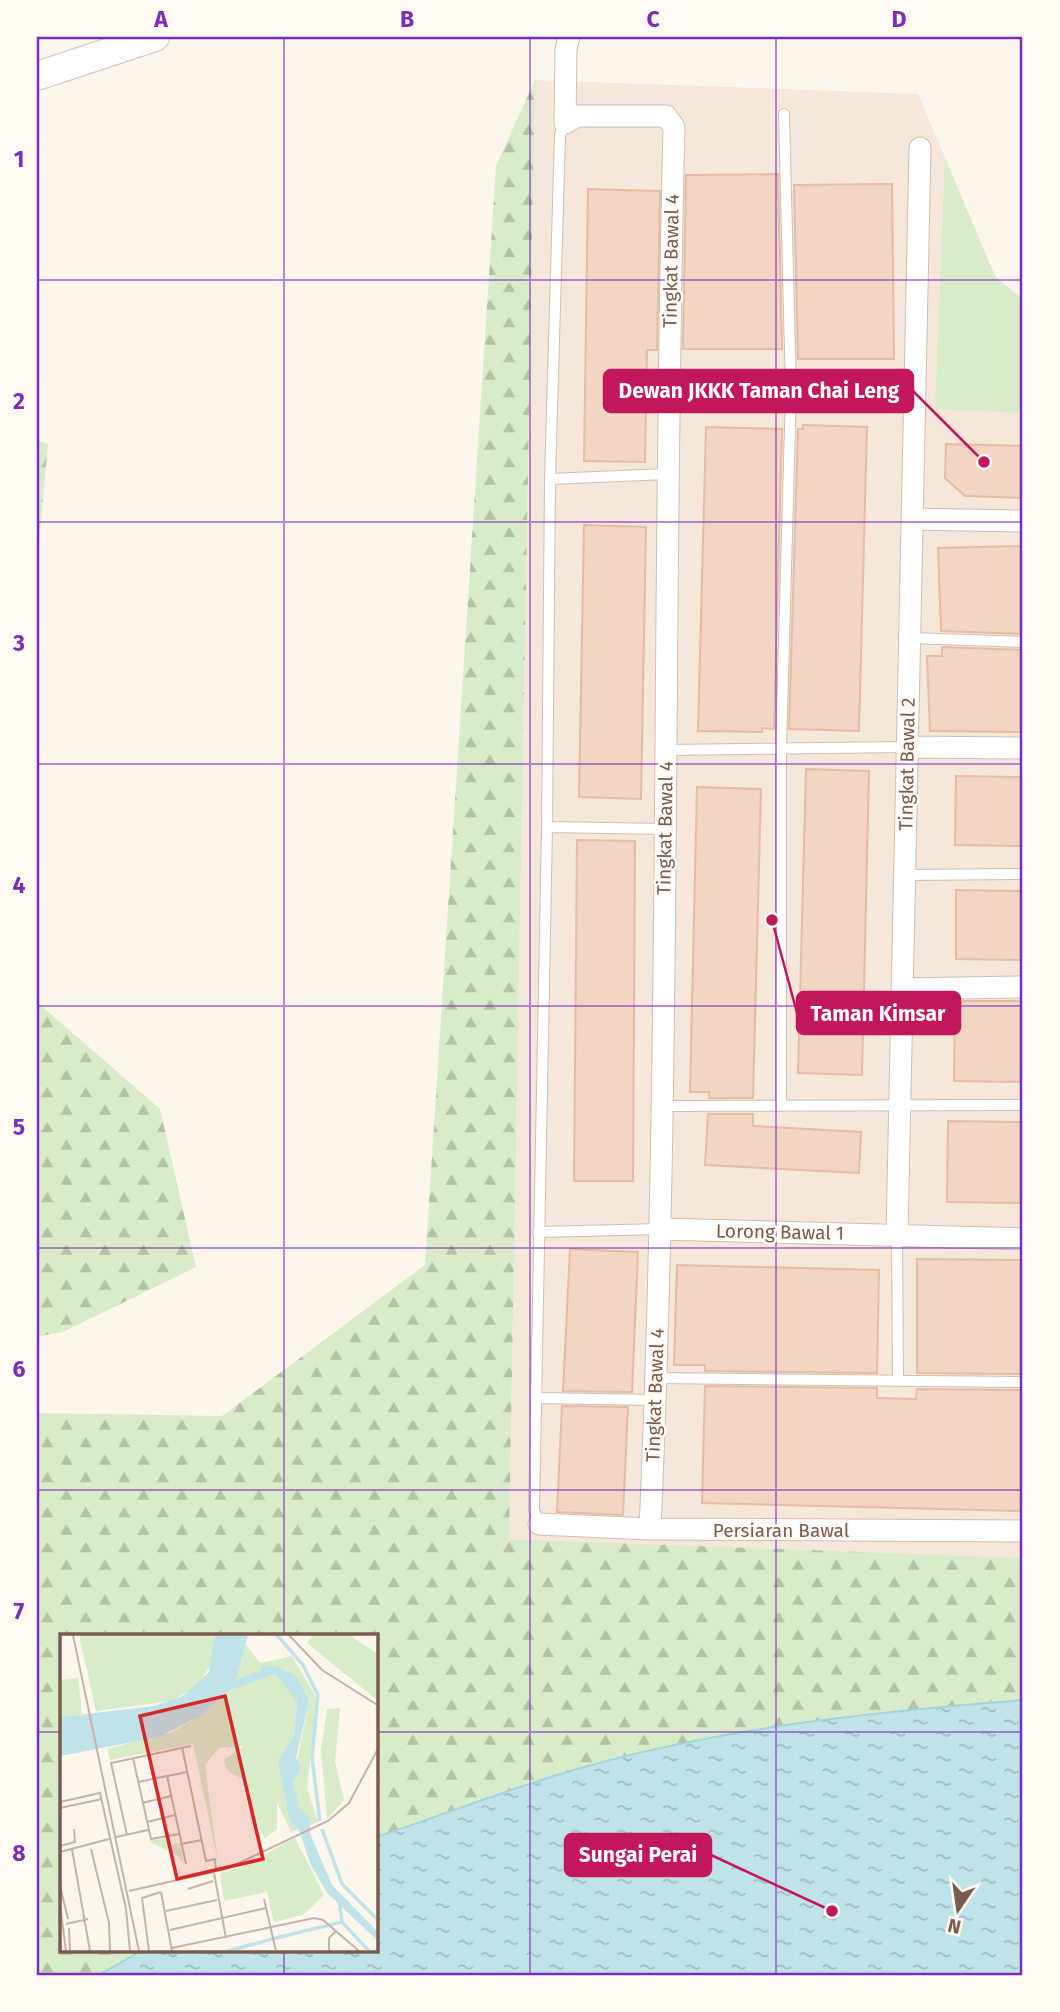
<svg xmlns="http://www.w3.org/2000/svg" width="1060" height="2012" font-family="'Fira Sans',sans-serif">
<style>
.residential{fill:#f5e8da}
.forest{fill:url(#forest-firs)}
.green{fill:#d8ecc9}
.water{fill:url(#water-ripples);stroke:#a5d3da;stroke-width:2}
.building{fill:#f3d5c3;stroke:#e6bba3;stroke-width:2}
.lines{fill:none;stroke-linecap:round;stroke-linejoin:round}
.lane-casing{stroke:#d1beb0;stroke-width:12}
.street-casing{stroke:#d1beb0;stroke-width:23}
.secondary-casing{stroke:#d6c0b0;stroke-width:30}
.lane{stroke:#fff;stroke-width:10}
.street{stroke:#fff;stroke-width:21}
.secondary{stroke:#fff;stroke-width:28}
.grid{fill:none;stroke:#7b2cbf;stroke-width:2;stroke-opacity:0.55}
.labels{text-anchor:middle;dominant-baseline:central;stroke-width:5;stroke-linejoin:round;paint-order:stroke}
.street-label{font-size:19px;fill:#7a5c4d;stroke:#fffaf3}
.inset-river{fill:none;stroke:#bfe3e8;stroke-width:3.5}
.inset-road{fill:none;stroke:#c5b3a7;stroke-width:2}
.view{fill:#d62828;fill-opacity:0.15;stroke:#d62828;stroke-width:3.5}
.inset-edge{fill:none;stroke:#7a5c4d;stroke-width:3.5}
.leader{fill:none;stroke:#c2185b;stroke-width:2.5}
.callout-dot{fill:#c2185b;stroke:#fffaf3;stroke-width:2.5}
.callout{fill:#c2185b;stroke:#c2185b;stroke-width:2.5}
.callout-label{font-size:21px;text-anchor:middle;font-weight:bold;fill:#fff}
.neatline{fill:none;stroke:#7b2cbf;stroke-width:2.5}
.grid-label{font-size:23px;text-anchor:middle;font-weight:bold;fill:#7b2cbf}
</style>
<defs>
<pattern id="forest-firs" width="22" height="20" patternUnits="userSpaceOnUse" patternTransform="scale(1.75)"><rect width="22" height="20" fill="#d8ecc9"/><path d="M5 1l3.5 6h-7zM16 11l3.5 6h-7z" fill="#b4c2a5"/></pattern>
<pattern id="water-ripples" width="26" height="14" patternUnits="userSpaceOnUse" patternTransform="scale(1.75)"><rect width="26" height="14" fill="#bfe3e8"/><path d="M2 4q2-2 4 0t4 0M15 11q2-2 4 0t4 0" fill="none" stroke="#a0bbbe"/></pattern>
</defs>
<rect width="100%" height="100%" fill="#fdf6ec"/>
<path class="residential" d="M535,80L918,94L995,276L1023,300V1558L509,1539Z"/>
<path class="forest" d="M535,80L509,1539L1023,1558V1700C870,1712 715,1728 567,1772C503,1791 440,1816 376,1837V1636H61V1951H141L99,1975H37V1413L222,1416L425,1265L496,166Z
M37,440L48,444L37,566Z
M37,1002L160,1109L196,1267L63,1332L37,1337Z"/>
<path class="green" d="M945,158L995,276L1023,300V413L935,409Z"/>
<path class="water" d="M1023,1700V1975H99L141,1951H376V1837C440,1816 503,1791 567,1772C715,1728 870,1712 1023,1700Z"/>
<path class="building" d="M778,174L782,349H683L686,175Z
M892,184L894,359H798L794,185Z
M588,189L660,191L657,350H647L645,462L584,461Z
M803,425L867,427L859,731L789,729L798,429H803Z
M706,427L782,429L774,729L762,728V732L698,731Z
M946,444L1023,446V498L965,496L945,478Z
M584,525L646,527L641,799L579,797Z
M1023,546V634L941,631L938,548Z
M942,647L1023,650V732L930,731L927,656H942Z
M806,769L869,771L862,1075L798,1073Z
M956,776L1023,777V846L955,845Z
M697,787L761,789L753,1098H709V1092H690Z
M577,840L635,841L633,1181H574Z
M956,890L1023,891V960L956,959Z
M955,1001H1023V1082L954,1081Z
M708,1114H753V1126L861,1132L859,1173L705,1165Z
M948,1121L1023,1122V1203L947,1202Z
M570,1249L638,1252L632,1392L563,1391Z
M917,1259L1023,1260V1374L917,1373Z
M677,1265L879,1270L877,1373L705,1371V1365H674Z
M705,1386L877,1388V1398L916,1399L917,1389L1023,1390V1511L702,1503Z
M562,1406L628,1407L623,1515L557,1512Z"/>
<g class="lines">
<g class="lane-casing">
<path id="lane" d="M550,479L667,474
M910,638L1023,642
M666,750L907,747
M547,827L664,829
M905,875L1023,874
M781,1104V748L791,391L784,114
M662,1106L1023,1105
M538,1232L661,1229
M897,1235L898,1381
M657,1378L1023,1382
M538,1398L656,1400
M539,1524L534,1510L547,827L550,479L560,135L565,123"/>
</g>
<g class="street-casing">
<path id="street" d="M565,123L578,116H666L674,127C662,594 671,1062 650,1529
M565,123L566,49L569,37
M668,385L915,397
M912,519L1023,521
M907,747L1023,748
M902,989L1023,987
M661,1229L1023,1239
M897,1235L920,148
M539,1524L650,1529L1023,1531"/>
</g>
<g class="secondary-casing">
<path id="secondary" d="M37,76L155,37"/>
</g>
<use href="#lane" class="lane"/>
<use href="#street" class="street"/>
<use href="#secondary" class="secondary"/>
</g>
<path class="grid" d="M284,37V1636M530,37V1975M776,37V1975M37,280H1023M37,522H1023M37,764H1023M37,1006H1023M37,1248H1023M37,1490H1023M37,1732H61M376,1732H1023M284,1951V1975"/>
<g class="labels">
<g class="street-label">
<text transform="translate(671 261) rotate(-89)">Tingkat Bawal 4</text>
<text transform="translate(907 764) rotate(-89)">Tingkat Bawal 2</text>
<text transform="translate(665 828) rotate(-89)">Tingkat Bawal 4</text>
<text transform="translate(780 1232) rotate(1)">Lorong Bawal 1</text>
<text transform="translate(655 1395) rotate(-88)">Tingkat Bawal 4</text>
<text x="781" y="1530">Persiaran Bawal</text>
</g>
</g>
<g transform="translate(60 1634)">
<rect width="318" height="318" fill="#fdf6ec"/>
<path d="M253,1H289L318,20V67L247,9Z" fill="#d8ecc9"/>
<path d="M19,1H155V25L136,53L111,67L36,77ZM184,8L200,29L232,22L257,65L247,154L258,188L250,191L240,175L233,148L249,66L236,43L220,35L176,46ZM216,40L226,48L237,68L234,102L222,130L237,196L231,198L217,168V195L205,204L197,191L191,190L185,146L169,138L163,126L184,112L159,114L145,131L158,228L133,110L50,126L47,115L110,99L140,82L169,56ZM18,44L22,80L0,83V46ZM235,204L264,261L243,281L214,288L207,258L164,267L160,239L182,233Z" fill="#d8ecc9"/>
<path d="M280,74L275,128L284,166L267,185L261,116L267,75ZM108,204L110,211L120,209L124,230L117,221L88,207Z" fill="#d8ecc9"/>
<path d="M155,1H188L176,46L200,37L203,31L220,34L236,42L249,66L236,124L241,134L233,148L240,175L250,184V199L272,251L318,298V307L267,259L250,229L239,196L230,188L218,126L234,102L237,68L216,40L170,56L140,82L99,103L0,122V83L94,72L123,62L149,38Z" fill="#bfe3e8"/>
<path class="inset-river" d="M217,1L243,31L258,61L252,124L260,187M262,195L282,250L319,287M282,288L309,317M216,304L282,288L279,266M168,317L216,304"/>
<path class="inset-road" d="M13,1L79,317M229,1L262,36L319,72M122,113L146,227L155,225L156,237M73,124L91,205L119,200M107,142L126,230M78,148L127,138M0,168L40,159L66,275L70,317M82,169L111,162M0,174L42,165M87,188L115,181M67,201L51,129L131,112M56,203L88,196M121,210L142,206M0,212L15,208L14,195M12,215L30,317M31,215L49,289L50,317M0,218L49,205M154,239L166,304M0,252L8,285M128,255L153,247M69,257L166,235L268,187L289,169L319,113M101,258L112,317M204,265L216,317M0,271L6,317M106,277L157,266M6,290L28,285M9,294L10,317M110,296L206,274M112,314L254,284L263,286L299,317M89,317L82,264L101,258M269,317V304L276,297"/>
<path class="view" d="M165,62L203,225L117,245L80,82Z"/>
<rect width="318" height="318" class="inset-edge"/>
</g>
<path class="leader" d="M984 462L913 391M772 920L797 1013M832 1911L711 1855"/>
<g class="callout-dot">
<circle cx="984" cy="462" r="7"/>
<circle cx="772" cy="920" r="7"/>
<circle cx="832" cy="1911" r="7"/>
</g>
<g class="callout">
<rect x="604" y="370" width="309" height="42" rx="7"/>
<rect x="797" y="992" width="163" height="42" rx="7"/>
<rect x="565" y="1834" width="146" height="42" rx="7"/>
</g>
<g class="callout-label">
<text x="759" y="398">Dewan JKKK Taman Chai Leng</text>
<text x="878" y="1021">Taman Kimsar</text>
<text x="638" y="1862">Sungai Perai</text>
</g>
<rect width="1060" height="2012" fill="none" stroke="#fffaf3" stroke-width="77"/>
<g transform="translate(958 1910) rotate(193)" stroke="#fffaf3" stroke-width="5" paint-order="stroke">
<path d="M0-5L12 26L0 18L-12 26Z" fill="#7a5c4d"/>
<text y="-10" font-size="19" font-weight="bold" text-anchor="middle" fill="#7a5c4d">N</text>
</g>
<rect x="38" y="38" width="983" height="1936" class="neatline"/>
<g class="grid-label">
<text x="161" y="27">A</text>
<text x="407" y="27">B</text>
<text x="653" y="27">C</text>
<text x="899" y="27">D</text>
<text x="19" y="167">1</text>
<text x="19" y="409">2</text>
<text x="19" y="651">3</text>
<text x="19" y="893">4</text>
<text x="19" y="1135">5</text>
<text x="19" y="1377">6</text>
<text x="19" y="1619">7</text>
<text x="19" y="1861">8</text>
</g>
</svg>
